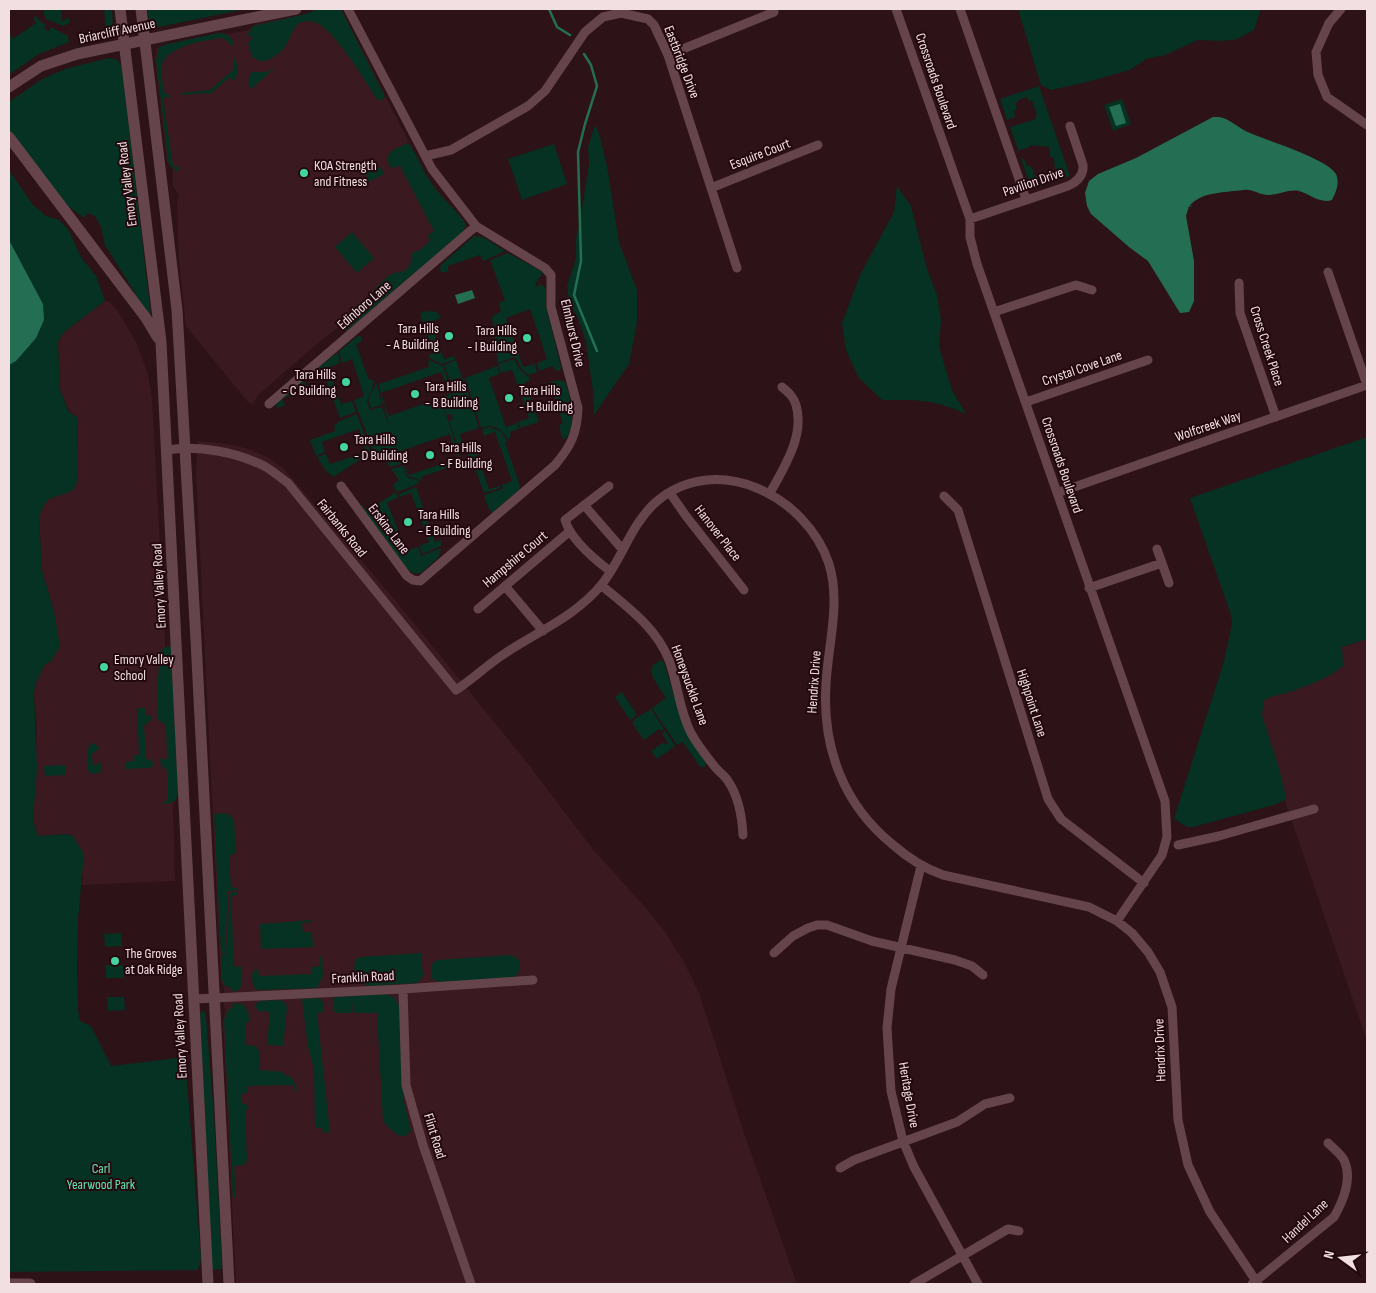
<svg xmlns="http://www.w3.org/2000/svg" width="1376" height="1293" font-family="'Sofia Sans Condensed',sans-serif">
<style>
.built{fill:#3b1920}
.green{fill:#053222}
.water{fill:#246f53}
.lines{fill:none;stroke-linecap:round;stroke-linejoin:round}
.stream{stroke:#246f53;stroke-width:2.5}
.street{stroke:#65454b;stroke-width:9}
.secondary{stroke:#65454b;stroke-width:11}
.poi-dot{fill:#44d49f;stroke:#23090f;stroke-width:2}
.labels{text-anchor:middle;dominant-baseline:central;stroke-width:4;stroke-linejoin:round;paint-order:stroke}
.street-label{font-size:14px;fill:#f2dfe1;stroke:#23090f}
.poi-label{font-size:14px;fill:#f2dfe1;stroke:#23090f;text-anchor:start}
.park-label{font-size:14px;fill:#62e6b3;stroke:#23090f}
</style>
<rect width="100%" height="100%" fill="#2d1218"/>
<path class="built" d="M318,9H341L421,166L430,182L448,204L464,220L466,224V228L403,285L348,330L342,324L318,343L258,395L253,404L247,401L186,326L179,262L177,204L179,195L173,186V169L167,162L155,58L157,51L156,49L161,46L214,34L222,33L228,34L249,30L256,24L306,14Z
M105,301L110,302L117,310L136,342L148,374L152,398L172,770L175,881L81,885L83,878L73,836L66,834L38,836L33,820L37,733L34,693L36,683L44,666L52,660L54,611L42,571L39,517L44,505L49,499L59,495L78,444L77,417L70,412L60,390L58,342L63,333Z
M198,441L228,444L249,449L271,459L284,469L399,605L525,760L592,848L643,905L664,930L684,962L699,993L745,1136L797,1284H236L223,1021L226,1009L224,1008V987L221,981L196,472Z
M1367,639V1037L1366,1038L1244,681Z"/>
<path class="green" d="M46,9H61L62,21L68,18L70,20L69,23L63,26L46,19L43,12Z
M104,9H112C115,38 108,32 83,38L84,34L106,29Z
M147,9H246L159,27L155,26L151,20H149Z
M318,9H341L385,97L383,100L377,99C366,82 332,26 314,22C295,17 294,31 287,43C283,52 270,62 260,61L252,57L248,43L253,38L247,35L253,26L306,14Z
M1018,9H1261L1254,30L1237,39L1222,41L1198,40L1165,55L1146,59L1130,70L1087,82L1051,90L1041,85Z
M36,16L42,23L46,24L44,29L49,31L51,27L68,36L69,42L39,54L10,74L9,33L13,39L36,23L33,18Z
M219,33C228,33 233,38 234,46C229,45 228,39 221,38C204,41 164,46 161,68C161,76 163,85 164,92L171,97L163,98L173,166H178L179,171H174L175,168L170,166L168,160L156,60L159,50L157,48L168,44Z
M109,58L118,60L122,68L151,316L135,298V293L105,245L101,227L95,216L88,213L84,218L64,203L9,131V102L42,79L65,69Z
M234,58L236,59L238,73L234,81L230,77L210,94L206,93L181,95L182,93L210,90L233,70Z
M275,68L251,89C247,84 248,76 252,72H267Z
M1039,86L1070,176L1037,187L1030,184L1021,159H1024L1027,166L1032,167L1035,176H1048L1051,173L1055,172L1054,157H1050L1049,147L1031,145L1028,148L1018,150L1010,127L1036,119L1035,117L1037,116L1032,100L1029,101L1027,97L1018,100V102L1015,103L1017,108L1014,112L1015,117L1007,120L1000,99Z
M1122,99L1131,124L1113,131L1104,105Z
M595,125L599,133L607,166L619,242L637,290V323L629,364L594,415L593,391L586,342L579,321L569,301L567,286L576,258V237L580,223L589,163L588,147Z
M408,143C417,153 422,170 430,181C440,197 456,209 466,224L463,232L345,332L344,317L356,306H359C370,296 378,284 390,275C396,272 403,273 408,268C411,264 412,258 412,253L420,250L430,241L428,235L434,231L400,166L391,168L387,159L391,151Z
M554,144L567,184L522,200L508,159Z
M375,165L381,168L384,174L369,182L365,173L371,166Z
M9,170L33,205L46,216L59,220L68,229L81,257L96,276L105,301L63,333L58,342L60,390L69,412L77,417L78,481L72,491L49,499L44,505L39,517L42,571L54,611L60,646L52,660L44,666L36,683L34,693L37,769L33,820L38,836L66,834L73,836L84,854L78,919L77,969L78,1010L80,1021L91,1026L111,1066L185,1057L201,1259L198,1270L9,1272V365L16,361L43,304L9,240Z
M897,186L911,206L927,269L937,295L941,320L939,347L952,390L966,414C934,399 917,400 882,400L858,377L846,350L842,323L861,273L894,212Z
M352,232L374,258L357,273L335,247Z
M474,236L483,237L505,251L484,261L482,259L480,255L448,266V271L446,272H441L440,269L441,265Z
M508,253L543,272L535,285L536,287L540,284L546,288V307L561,367L560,371L555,370L553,366L539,371L537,363L547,359L530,309L506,318L523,367L535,364L537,372L529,375L523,371L515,357L498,363L492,317L501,311L499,303L505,300L490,260Z
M428,311L437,312L441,318L430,322L444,359L454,356L456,359L442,364L429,358V355L433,353L420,313Z
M358,336H361L362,339L361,342L356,344L369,380L372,379L374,383L367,401L370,410L382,407L390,427L384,407L385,406L389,416L449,395L447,384L454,404L444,408L456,445H453L450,434L401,451L405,463L403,464L393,438L401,464L390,467L383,458L380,460L378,457L376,458L354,400L364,396L352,359L342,363L339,351Z
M338,352L340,363L328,368L341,404L352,401L356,412L340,418L326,379L318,381L314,374L315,370Z
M514,359L521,371L529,377L530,380L525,382L539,422L520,428L518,422L529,418L512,370L501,373L498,364Z
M429,360L443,366L448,381L445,382L441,372L381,393L385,404L383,405L379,384L429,367L428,361Z
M456,360L462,377L450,381L444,365Z
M497,366L500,374L489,378L506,427L517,423L519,429L510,432L511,436L509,437V441C502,430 494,423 481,428L465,378Z
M463,378L479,428L460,434L462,443L457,444L449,421L453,419L451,414L447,415L445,409L455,405L448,383Z
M559,380L564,381L566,384C571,398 577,428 565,439L562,438L559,425L563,423L550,382Z
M301,382H304L309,387L282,399L285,406L277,408L276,403Z
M377,383L382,405L371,408L368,400L373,388H375V384Z
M357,414L366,438L362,439L359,429L322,442L325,452L316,456L310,440L335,431L334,426L337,424V422Z
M489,427L501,432L507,441L505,442L520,486L519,490L492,513L487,505L484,495L503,489L502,485L512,481L495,432L484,436L482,429Z
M482,435L472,440L489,489L500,486L501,488L484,493L472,460H470L464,444Z
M1367,437V639L1342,647L1343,666C1328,679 1308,685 1290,692C1281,695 1271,695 1264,701L1262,715L1279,768L1286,796L1285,800L1274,805L1193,827H1187L1174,819L1224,661L1232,624L1231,615L1190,498Z
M366,440L371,453L333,477L326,471L317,457L326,454L330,464L366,452L363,441Z
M456,446L460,458L456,465L421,477L422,481L408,476L404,466L405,465L409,475L459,458L454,447Z
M403,466L407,477L419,481L418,484L398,492L395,490L393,485L399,480L391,469Z
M416,487L435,542L441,540V546L422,554L419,546L429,542L411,493L400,497L399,494Z
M396,492L398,498L387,502L406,551L418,547L421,556L441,548L439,557L421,573H412L407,569L361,509L360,506L362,505L367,511Z
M169,646L171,647L178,794L175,801L166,804L162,803L168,800V771L161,766L160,758L164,760L167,758L166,725L158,720L157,691L160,652L162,649Z
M661,660L664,662L678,709L705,761V767H700L683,742L677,745L652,708L666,698L653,678L651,670L654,664Z
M622,692L637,715L630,720L615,697Z
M137,708H146V715L151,716V720L144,726L146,758L149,761L152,758L153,765L149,770V768L126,769L125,762L134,761V755H139Z
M651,709L664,729L661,731L659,729L644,740L632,723L634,722L633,720Z
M666,731L675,746L657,759L651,751L664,742L665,745L668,743L662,733Z
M93,743L100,748L92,754L93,766L102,762V772L92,774L88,771V749L90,745Z
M66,765V775L45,776L44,766Z
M219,813L229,814L234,820L236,853L229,856L231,887L237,888L238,890L228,891L225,953H221L214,815Z
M233,892H238L237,895L231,896L234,966L241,967L242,984L238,991H232V988L225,986L222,980L221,955L226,954L230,893Z
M312,920V922L302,923L303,932H312L313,947L261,949L260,924Z
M121,933L122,946L105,947L104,934Z
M421,953L423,975L418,983L368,986L357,981L354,973L355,960L360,957Z
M510,955L516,957L520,962L519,971L515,978L440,982L433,980L431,976L432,964L437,960Z
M320,956H322L323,976L317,988L257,990L253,986L252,975L254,970L258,969L259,976L312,974V967L320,966Z
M106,965H123L124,978H106Z
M386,994L395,998L399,1006L404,1102L411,1130C403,1145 390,1129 383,1121L377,1013H354L353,999L352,1013H336C332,1010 332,1001 335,997Z
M107,997H124L125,1010L108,1011Z
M319,998C324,1001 324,1007 324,1012L317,1013L330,1132L321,1133L324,1130L319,1127L316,1129L315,1128L314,1069L308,1047L302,999Z
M279,1000L286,1003L287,1008L283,1046L267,1045L270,1012L259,1011L256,1008L255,1005L260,1001Z
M240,1003L245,1006L250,1017L249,1022L245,1023V1045L256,1046L258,1050L260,1051L259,1070L284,1072V1075C294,1075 294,1082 297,1091L295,1092L293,1085L248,1086L247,1093L242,1094V1103L247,1105V1110L245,1111L247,1160L244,1165L234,1166L236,1198H233L224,1020L228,1010L233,1007L232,1004Z
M201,1011L205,1012L206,1017L214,1116L222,1264V1269L214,1270L212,1269L200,1015Z"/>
<path class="water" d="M1120,104L1126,123L1116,126L1109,107Z
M1213,117C1215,117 1217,117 1219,117C1231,119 1239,129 1250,133C1268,141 1326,158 1336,174C1340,183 1336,192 1332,200C1320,204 1310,194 1299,191C1289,189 1278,195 1268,195C1261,195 1256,191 1249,190C1245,189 1238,191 1234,191C1218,193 1202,193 1190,205L1192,207L1189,206L1186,216L1194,261V301L1189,312L1180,313L1148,261L1129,247L1091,214L1087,206L1085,193L1089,181L1098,174L1136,158Z
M9,240L43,304L44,320L36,338L16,361L9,365Z
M472,290L475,298L458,304L455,295Z"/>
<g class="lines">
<path class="stream" d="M549,9L557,27L570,35
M584,54L591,65L597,86L585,124L578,152L581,261L574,295L597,351"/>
<path class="street" d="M896,9L970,219V237L977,264L1165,801L1167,837L1162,855L1117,921
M960,9L1026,199
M1341,9L1329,23L1316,52L1318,75L1327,97L1367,125
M668,55L774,12
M425,156L451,150L528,106L545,91L585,32L603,17L621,13L648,19L654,25L668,55L737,268
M711,188L818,145
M970,219L1068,186C1077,182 1084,176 1083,165L1070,126
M1328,272L1367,385
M1239,283L1240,313L1276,417
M994,312L1076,285L1092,290
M1026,402L1148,360
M269,404L476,226
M167,450C199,445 237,452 266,467C274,472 281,478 288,483L456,690C473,679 487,665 504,654C538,631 575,617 602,584C622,559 631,524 656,502C716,450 807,496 829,564C841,603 828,645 826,684C822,747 843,804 892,844C908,858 923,868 943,875L1089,907L1117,921L1132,933L1148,952L1160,972L1172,1007L1178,1120L1188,1165L1210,1212L1258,1284
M341,486L407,576L413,580L420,581L555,465C571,446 577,434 578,408L551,307V275L545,268L476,226L432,169L348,9
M609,486L565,520C571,540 594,559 610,571
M670,493L686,516L744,590
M770,493C784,467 805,436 796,405C794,397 788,392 782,387
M1057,493L1367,385
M944,496L958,510L1048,799L1061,819L1144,883
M584,505L623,550
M1157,549L1169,583
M601,585C627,607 656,627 669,660C678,684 679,710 691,733C697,744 707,757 715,767C719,772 725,776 728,781C739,797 742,816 743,835
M505,586L543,631
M1089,588L1162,563
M478,609L570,531
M1178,845L1219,836L1314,809
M921,866L891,989L887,1028L891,1091L903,1141L914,1167L978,1284
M774,953L793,936L808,928L817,925H827L872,941L955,960L972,966L983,975
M403,989L406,1085L423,1145L471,1284
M194,999L403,989L533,980
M840,1168L854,1160L957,1122L985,1104L1010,1098
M914,1284L1008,1229L1019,1231
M1252,1284L1334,1217C1343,1201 1353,1179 1344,1160C1341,1154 1333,1148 1328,1143"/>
<path class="secondary" d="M120,9L161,342L208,1284
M141,9L177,310L196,640L229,1284
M9,87L41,66L77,54L296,9
M9,137L146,318L158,338
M9,1284H30"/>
</g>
<g class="poi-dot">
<circle cx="304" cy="173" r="5"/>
<circle cx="449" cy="336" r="5"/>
<circle cx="527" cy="338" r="5"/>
<circle cx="346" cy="382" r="5"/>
<circle cx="415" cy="394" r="5"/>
<circle cx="509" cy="398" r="5"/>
<circle cx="344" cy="447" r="5"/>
<circle cx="430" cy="455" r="5"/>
<circle cx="408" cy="522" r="5"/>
<circle cx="104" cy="667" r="5"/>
<circle cx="115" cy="961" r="5"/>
</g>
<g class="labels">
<g class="street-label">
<text transform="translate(117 31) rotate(-12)">Briarcliff Avenue</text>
<text transform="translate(682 62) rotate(69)">Eastbridge Drive</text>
<text transform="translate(936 81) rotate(71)">Crossroads Boulevard</text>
<text transform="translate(760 154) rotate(-21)">Esquire Court</text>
<text transform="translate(1033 182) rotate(-19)">Pavilion Drive</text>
<text transform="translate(127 184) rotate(-97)">Emory Valley Road</text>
<text transform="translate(364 305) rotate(-41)">Edinboro Lane</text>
<text transform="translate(573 333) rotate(77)">Elmhurst Drive</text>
<text transform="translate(1267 346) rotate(72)">Cross Creek Place</text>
<text transform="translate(1082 368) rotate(-19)">Crystal Cove Lane</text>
<text transform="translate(1208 426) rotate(-19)">Wolfcreek Way</text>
<text transform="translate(1062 465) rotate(71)">Crossroads Boulevard</text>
<text transform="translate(342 528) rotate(51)">Fairbanks Road</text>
<text transform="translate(389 529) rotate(53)">Erskine Lane</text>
<text transform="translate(718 533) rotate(52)">Hanover Place</text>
<text transform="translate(515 559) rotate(-40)">Hampshire Court</text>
<text transform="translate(159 586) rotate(-93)">Emory Valley Road</text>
<text transform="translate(814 682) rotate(-86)">Hendrix Drive</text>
<text transform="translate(690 685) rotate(70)">Honeysuckle Lane</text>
<text transform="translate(1032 703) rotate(72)">Highpoint Lane</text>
<text transform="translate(363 977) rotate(-3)">Franklin Road</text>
<text transform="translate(180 1036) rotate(-93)">Emory Valley Road</text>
<text transform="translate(1160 1050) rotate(-92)">Hendrix Drive</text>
<text transform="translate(909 1095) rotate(80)">Heritage Drive</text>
<text transform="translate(435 1136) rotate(73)">Flint Road</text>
<text transform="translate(1305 1221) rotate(-43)">Handel Lane</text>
</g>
<g class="poi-label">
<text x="314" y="165">KOA Strength<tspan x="314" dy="16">and Fitness</tspan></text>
<text x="439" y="328" text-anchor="end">Tara Hills<tspan x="439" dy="16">- A Building</tspan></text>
<text x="517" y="330" text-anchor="end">Tara Hills<tspan x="517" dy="16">- I Building</tspan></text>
<text x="336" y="374" text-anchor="end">Tara Hills<tspan x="336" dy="16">- C Building</tspan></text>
<text x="425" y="386">Tara Hills<tspan x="425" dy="16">- B Building</tspan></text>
<text x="519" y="390">Tara Hills<tspan x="519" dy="16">- H Building</tspan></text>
<text x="354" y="439">Tara Hills<tspan x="354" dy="16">- D Building</tspan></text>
<text x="440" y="447">Tara Hills<tspan x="440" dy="16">- F Building</tspan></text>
<text x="418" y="514">Tara Hills<tspan x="418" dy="16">- E Building</tspan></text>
<text x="114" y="659">Emory Valley<tspan x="114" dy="16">School</tspan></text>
<text x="125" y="953">The Groves<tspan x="125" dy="16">at Oak Ridge</tspan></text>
</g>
<g class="park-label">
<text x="101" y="1168">Carl<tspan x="101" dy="16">Yearwood Park</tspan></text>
</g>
</g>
<rect width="1376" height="1293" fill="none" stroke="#f2dfe1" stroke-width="20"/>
<g transform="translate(1341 1258) rotate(285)" stroke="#23090f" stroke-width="4" paint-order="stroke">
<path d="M0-4L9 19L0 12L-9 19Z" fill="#f2dfe1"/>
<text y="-8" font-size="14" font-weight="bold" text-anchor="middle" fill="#f2dfe1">N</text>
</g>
</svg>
